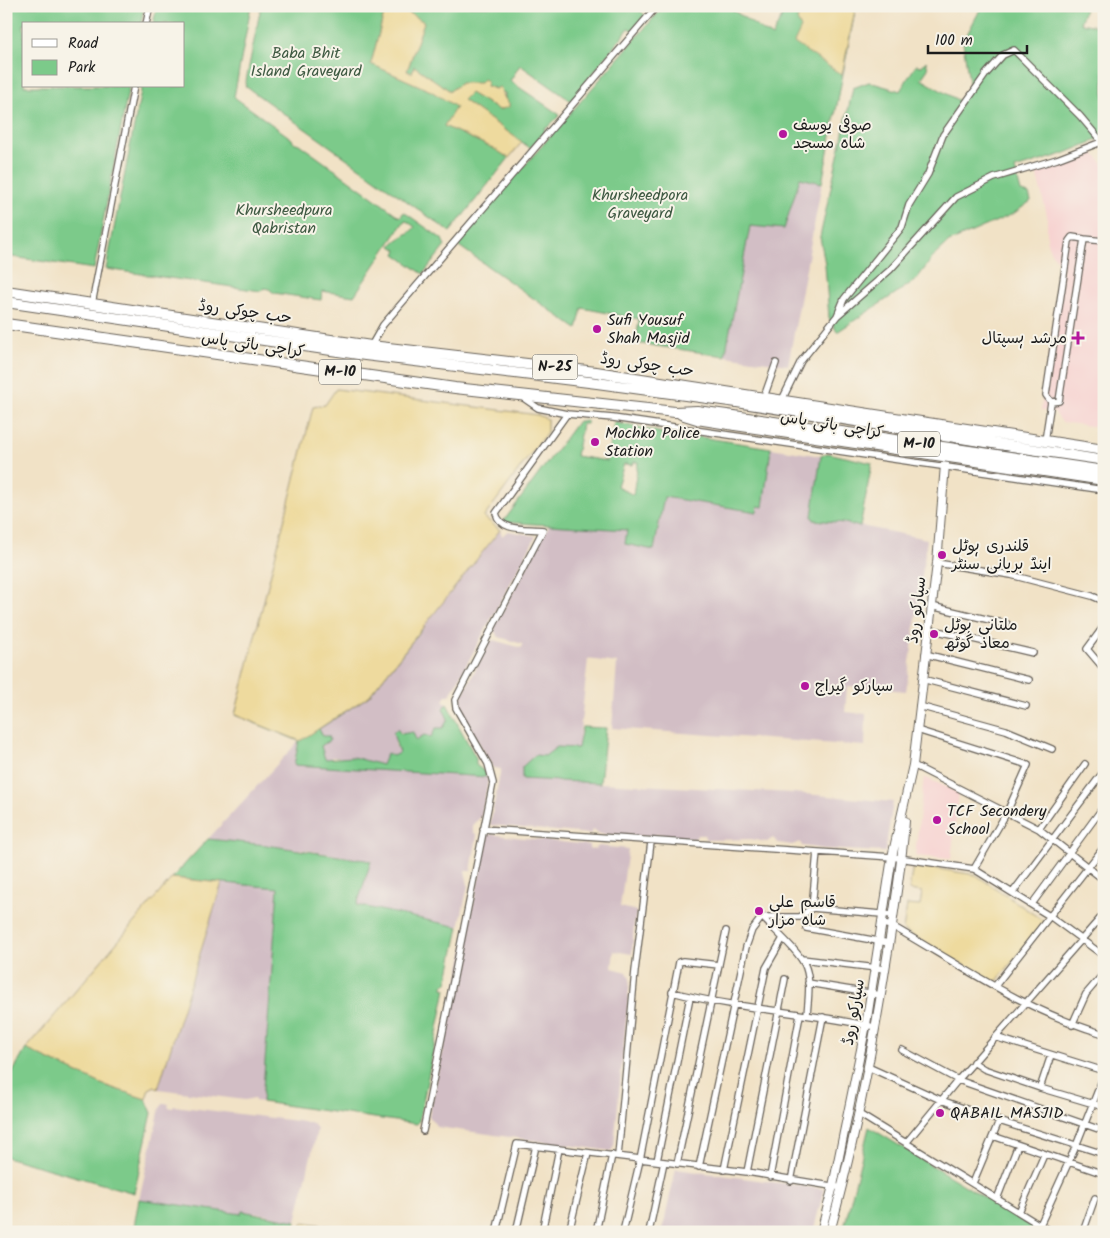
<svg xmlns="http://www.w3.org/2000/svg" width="1110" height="1238" font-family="Kalam,'Playpen Sans Arabic',sans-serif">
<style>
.built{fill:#f7d0cf}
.industrial{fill:#d2bec5}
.green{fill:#7cca8a;stroke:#4c7353;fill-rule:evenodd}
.sand{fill:#eeda9e;stroke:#857b5d}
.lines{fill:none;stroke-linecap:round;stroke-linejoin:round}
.street-casing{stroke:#676158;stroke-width:8}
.secondary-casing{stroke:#676158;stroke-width:10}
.highway-casing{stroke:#676158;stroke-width:12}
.street{stroke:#fff;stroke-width:5.5}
.secondary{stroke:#fff;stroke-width:8}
.highway{stroke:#fff;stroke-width:10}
.highway-bridge-casing{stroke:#676158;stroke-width:12;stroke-linecap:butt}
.highway-bridge{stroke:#fff;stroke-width:10}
.poi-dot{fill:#b5179e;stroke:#f7f3e8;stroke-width:2}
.labels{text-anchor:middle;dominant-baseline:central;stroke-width:4;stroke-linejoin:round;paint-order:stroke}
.shield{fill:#f7f3e8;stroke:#5e5c59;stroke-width:1}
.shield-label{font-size:15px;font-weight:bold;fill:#1c1c1c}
.park-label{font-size:16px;fill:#3e5942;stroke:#f7f3e8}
.poi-label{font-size:16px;fill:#1c1c1c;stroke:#f7f3e8;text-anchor:start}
.street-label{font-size:16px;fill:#1c1c1c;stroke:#f7f3e8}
</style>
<rect width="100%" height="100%" fill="#f7f3e8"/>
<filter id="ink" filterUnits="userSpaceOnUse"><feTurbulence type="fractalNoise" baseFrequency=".02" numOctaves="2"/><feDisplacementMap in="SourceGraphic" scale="10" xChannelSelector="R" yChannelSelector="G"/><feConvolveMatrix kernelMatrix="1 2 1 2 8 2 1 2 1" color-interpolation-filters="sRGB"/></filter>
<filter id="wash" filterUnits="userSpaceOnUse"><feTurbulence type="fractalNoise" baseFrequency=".0096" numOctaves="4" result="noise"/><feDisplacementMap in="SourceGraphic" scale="20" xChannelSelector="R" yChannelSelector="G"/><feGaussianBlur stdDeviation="1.12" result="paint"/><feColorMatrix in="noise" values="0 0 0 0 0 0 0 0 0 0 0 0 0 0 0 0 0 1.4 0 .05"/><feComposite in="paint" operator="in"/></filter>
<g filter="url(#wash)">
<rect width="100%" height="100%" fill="#f1e2c6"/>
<path class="built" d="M1092,151L1104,165V428L1062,422L1055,413L1041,410L1062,266L1050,251L1047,242V215L1036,172Z
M924,777L959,793L951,859L915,856Z"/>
<path class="industrial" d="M800,177L822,183L788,365L725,356L750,225Z
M771,448L821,456L812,516L814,520L845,523L927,539L906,691L847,686L845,712L866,714L865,746L612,728L617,663L588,659L578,749L557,747L545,756L522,767V779L794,793L893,802L885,852L824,849L802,846L800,842L792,845L778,843L773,838L767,842L751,839L706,840L704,835H698L694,839L664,837L662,834H656L654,837L600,834L593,829L590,834L490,825L501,769L493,768L458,706L459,702L489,643L493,640L522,648V644L499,637L493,629L549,525L627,530L655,547L664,497L756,512L758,506L763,507Z
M500,530L502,536L508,531L536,536L450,695H446L443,701L447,704L443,708L448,719L443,728L431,737L415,740L397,730L395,744L399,753L382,765L353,757H332L331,759H325L321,746L323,736L319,729L369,696Z
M298,742L294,765L487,777L488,781L481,817L473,824V832L477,835L471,871H465L468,885L459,927L357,905L371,861L306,850L208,839Z
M488,834L589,845V849H595L599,846L628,849L620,907L637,911L634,923L632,954L614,951L612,968L627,972L630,979L614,1146L611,1151L437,1127L429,1116Z
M222,883L278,887L262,1102L255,1101L254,1098L245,1100L158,1089Z
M164,1103L169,1104L168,1107L173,1108L174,1106L313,1123L317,1130L296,1221L260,1213L242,1211V1214L139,1199L160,1108Z
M676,1169L824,1189L813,1232H662Z"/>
<path class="green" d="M6,6H144L141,24H24V86H129L94,269L6,256Z
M157,6H251L234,97L292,139L293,142L299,144L400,217L404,212L442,239L445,246L423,274L395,254L397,250L391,246C397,237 408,236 415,227L405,220L354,296L322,291L321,300L274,293L269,289L264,288L261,291L106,269L142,86H184V24H153Z
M261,6H386L371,64L431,91L457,107L444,126L493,148L509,158L450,232L245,86Z
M398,6H635L645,15L633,31L629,28L571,101L520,65L510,81L560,115L548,127L544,128L545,132L530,148L463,100L470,93L499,110L505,99V93C485,84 469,78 450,91L414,66L412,73L407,71L424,22Z
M664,6H727L772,37L787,6H856L822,183L800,178L784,229L750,226L725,356L636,343L639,319L582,308L577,329L456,244Z
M982,6H1079L1085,9L1080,23L1097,26L1104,32V137L1063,154L1015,169L1021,192L1029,194L1031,201L1013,214L949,242L934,256L916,280L837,332L829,318L825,264L820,237L853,88L869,82L900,91L916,65L922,66L926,61L928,69L921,79L961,102L970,89L963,42Z
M578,421H587V424H582L576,456L607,461L614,422L672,435L674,433L771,448L763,507L758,506L757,512L664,497L654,550L625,544L627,530L503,522ZM634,462H638L633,495L617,486L624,464L633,465Z
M828,453L872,463L860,527L845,523L814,520L812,516L821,456Z
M422,629L369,696L319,729L323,736H329L330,740L321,746L325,759L353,757L382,765L387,753L393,756L399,753L393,733L397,729L401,734L413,732L416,740L424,735L431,737L436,728H443L448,719L443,708L447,704L476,758V765L485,772L487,777L294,765L299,741L235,715L256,645Z
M582,727L606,728L600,783L522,779V767L535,755L545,756L557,747L578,748Z
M208,839L266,845L371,861L357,905L459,927L447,983L443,985V988L446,989L419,1121L417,1124L262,1102L278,888L172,878Z
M26,1049L104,1085L146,1099L152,1113L134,1193L6,1157V1084Z
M869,1127L1041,1232H843Z
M139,1199L241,1214L242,1211L296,1221L294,1232H133Z"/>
<path class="sand" d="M386,6H398L424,22L407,71L412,73L414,66L450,91L461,83H480L483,79L487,81L486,86L495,89L500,87L505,99L509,103V107L499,110L470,93L463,100L522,142L509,158L493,148L444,126L456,107L431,91L371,64Z
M803,6H856L842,75L794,43L801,28L797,20Z
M336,389L538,415L547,419V432L484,517L500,530L369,696L300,741L235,715L313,407L325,405Z
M913,865L976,875L1045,922L995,983L903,930L907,905L920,906L922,892L909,890Z
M172,878L222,883L158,1089L155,1086L149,1089L146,1099L104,1085L26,1049Z
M303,1222L370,1232H300Z"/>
</g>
<g filter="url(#ink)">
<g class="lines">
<g class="street-casing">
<path id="street" d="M146,24L150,6
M92,304L134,86
M837,316L844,299L902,227L909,205L928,174L943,135L986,74L1003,55L1014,50L1080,116L1102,142
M371,346L383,325L657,6
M522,397L538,408L567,414L613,418L1104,490
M764,397L776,363
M782,400L801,361L837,316L890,270L956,197L994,178L1057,159L1104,141
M1051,402L1046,395L1069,241L1072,237L1084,239
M1045,441L1051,402L1059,401L1084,239L1104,241
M937,563L1011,575L1092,596L1104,601
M931,606L1007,624
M1104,626L1087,649L1104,669
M929,629L1033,653
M925,654L1029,680
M922,679L1026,706
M919,706L1006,730L1052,749
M917,730L1028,765L1007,812L974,869
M913,765L1039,829L1104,880
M483,829L892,857L974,869L1051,917L1104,956
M1039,829L1085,764
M1013,892L1104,771
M1032,904L1104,806
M812,908L817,852
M762,917H800L812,908L893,915
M762,917C774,930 801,953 806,968C811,983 808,1000 807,1015
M882,924L892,926C960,965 1027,1012 1104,1034
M806,928L889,943
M802,959L885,969
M808,983L881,995
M995,986L1104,847
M672,992C737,1009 804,1012 870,1026
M1072,1025L1086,994L1104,973
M995,1037L1104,1071
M902,1050L958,1080L1104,1131
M1051,1055L1040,1088L1104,1107
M973,1062L984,1069L1040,1088
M868,1067L941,1100L999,1121L1104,1154
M859,1114L1051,1232
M423,1131L493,783L488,764L456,708L455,700L543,530C527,528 500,532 496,513L567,414
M993,1136L1104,1174
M906,1143L958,1080L1104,914
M618,1156L635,971L651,842
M657,1161L690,997
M677,1164L726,931
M699,1167L746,947L752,930L762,917
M724,1170L766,968L782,940
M747,1172L785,979
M770,1177L800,1015
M791,1181L823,1017
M973,1183L999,1121
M997,1199L1018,1145
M1019,1212L1044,1155
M1040,1225L1076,1146L1104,1075
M496,1232L517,1144L747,1172L837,1187
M516,1232L536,1146
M542,1232L559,1149
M569,1232L588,1153
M596,1232L612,1155
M623,1232L640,1160L679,962L683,961L719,965
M649,1232L664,1162
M1083,1232L1095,1198"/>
</g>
<g class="secondary-casing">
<path id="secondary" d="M821,1232L833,1186L866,1025L892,857L913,765L937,563L945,465L946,431
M830,1232C856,1137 874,1042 889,945C895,904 902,863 905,821"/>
</g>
<g class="highway-casing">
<path id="highway" d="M6,291L371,346L596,372L1104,450
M6,302L365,355L597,383L737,402L1104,461
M6,324L455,388L675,412L697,411L734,416
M681,414L697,419L735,425"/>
</g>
<use href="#street" class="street"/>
<use href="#secondary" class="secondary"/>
<use href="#highway" class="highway"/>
<g class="highway-bridge-casing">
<path id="highway-bridge" d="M734,416L1104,471
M735,425L1104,480"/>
</g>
<use href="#highway-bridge" class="highway-bridge"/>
</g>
</g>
<g class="poi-dot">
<circle cx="783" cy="134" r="5"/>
<circle cx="597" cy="329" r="5"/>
<path d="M1075.5 330.5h5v5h5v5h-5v5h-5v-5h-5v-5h5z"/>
<circle cx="595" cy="442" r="5"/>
<circle cx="942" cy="555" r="5"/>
<circle cx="934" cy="634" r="5"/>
<circle cx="805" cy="686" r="5"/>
<circle cx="937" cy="820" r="5"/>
<circle cx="759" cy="911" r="5"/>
<circle cx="940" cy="1113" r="5"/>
</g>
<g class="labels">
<g class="shield">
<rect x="532.5" y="354.5" width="45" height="25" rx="4"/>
<rect x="319" y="359.5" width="42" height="25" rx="4"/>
<rect x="898" y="431.5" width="42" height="25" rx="4"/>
</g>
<g class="shield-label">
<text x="555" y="367">N-25</text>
<text x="340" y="372">M-10</text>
<text x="919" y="444">M-10</text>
</g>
<g class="park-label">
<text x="306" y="53">Baba Bhit<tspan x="306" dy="18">Island Graveyard</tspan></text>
<text x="640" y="195">Khursheedpora<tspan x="640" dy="18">Graveyard</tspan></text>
<text x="284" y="210">Khursheedpura<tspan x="284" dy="18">Qabristan</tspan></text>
</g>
<g class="poi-label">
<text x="793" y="125">صوفی یوسف<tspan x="793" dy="18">شاہ مسجد</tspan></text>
<text x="607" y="320">Sufi Yousuf<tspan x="607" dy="18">Shah Masjid</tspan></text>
<text x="1067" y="338" text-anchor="end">مرشد ہسپتال</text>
<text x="605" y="433">Mochko Police<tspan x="605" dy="18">Station</tspan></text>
<text x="952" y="546">قلندری ہوٹل<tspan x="952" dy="18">اینڈ بریانی سنٹر</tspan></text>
<text x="944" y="625">ملتانی ہوٹل<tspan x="944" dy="18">معاذ گوٹھ</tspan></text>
<text x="815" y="686">سپارکو گیراج</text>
<text x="947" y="811">TCF Secondery<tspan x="947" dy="18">School</tspan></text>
<text x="769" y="902">قاسم علی<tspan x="769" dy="18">شاہ مزار</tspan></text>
<text x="950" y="1113">QABAIL MASJID</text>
</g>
<g class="street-label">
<text transform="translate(245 312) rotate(8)">حب چوکی روڈ</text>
<text transform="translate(253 345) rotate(8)">کراچی بائی پاس</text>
<text transform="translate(647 365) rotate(8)">حب چوکی روڈ</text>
<text transform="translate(832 425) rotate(9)">کراچی بائی پاس</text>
<text transform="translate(917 610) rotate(-83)">سپارکو روڈ</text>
<text transform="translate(854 1012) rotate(-80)">سپارکو روڈ</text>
</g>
</g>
<rect width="1110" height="1238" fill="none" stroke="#f7f3e8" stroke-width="25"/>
<rect x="22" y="22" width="162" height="65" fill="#f7f3e8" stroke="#9f9d96"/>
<rect x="32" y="39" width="25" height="8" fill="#ffffff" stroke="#9f9d96"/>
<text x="68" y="48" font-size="15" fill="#1c1c1c">Road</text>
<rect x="32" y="60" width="25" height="15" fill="#7cca8a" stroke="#9f9d96"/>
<text x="68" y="72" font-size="15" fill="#1c1c1c">Park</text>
<path d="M928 45v8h99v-8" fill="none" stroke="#1c1c1c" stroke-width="2.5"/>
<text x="935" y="45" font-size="15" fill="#1c1c1c" stroke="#f7f3e8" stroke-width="4" paint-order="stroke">100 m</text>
</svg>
